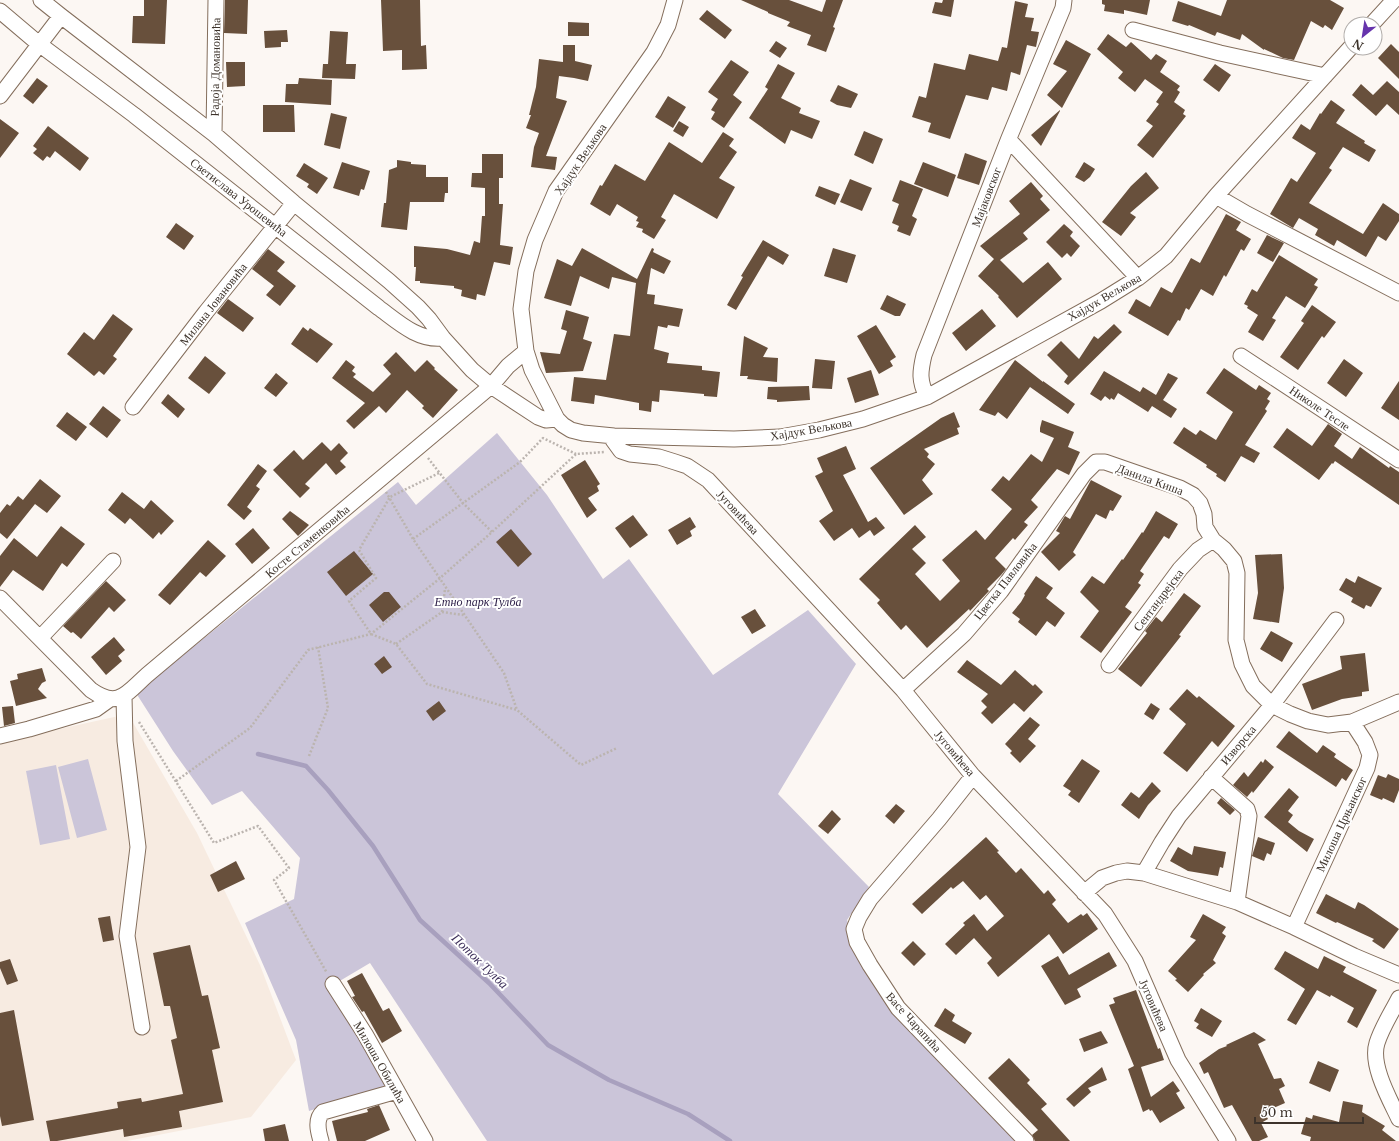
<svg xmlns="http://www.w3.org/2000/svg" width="1399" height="1141" font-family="'Libre Baskerville',serif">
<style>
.built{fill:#f7ebe1}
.green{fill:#cbc5d9}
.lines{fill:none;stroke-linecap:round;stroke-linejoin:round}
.stream{stroke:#a8a0be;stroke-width:4.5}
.building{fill:#68503c}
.minor-casing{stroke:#846e5c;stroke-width:17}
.path{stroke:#bbb4af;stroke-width:2.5;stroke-dasharray:2 2;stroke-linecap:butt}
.minor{stroke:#fff;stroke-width:15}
.labels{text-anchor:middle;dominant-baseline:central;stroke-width:4;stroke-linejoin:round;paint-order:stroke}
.street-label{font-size:12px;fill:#3d332b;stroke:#fff}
.park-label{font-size:12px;font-style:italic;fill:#2e2049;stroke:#fff}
.water-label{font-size:13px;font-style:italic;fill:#3c2e59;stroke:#fff}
</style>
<rect width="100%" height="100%" fill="#fcf7f3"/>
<path class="built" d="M128,714L197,833L260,965L296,1060L251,1117L127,1141H0V742Z"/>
<path class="green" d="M497,433L547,495L603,579L629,559L713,675L808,610L856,664L778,794L869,887L847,920L854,944L916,1023L1025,1141H487L370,963L338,982L385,1086L309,1111L296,1040L245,923L294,899L300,858L242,791L212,805L173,751L136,693L398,482L416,505Z
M88,759L107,830L77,838L58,767Z
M56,765L70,839L40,845L26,771Z"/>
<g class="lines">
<path class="stream" d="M258,754L306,766L328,790L373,846L420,920L489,983L548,1045L609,1080L688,1114L730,1141"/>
</g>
<path class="building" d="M144,0H167L165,44L132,43L133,16H144Z
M225,0H248L247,34L224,33Z
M381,0H420L421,46L426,45L427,69L402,70V50L383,51Z
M741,0H789L822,12L826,0H843L833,27L835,28L826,52L807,45L811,35L787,26L790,22L768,13V12Z
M943,0H954L951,17L932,13L935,2L942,3Z
M1102,0H1150L1147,15L1124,10V14L1104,11L1105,5L1102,4Z
M1227,0H1330L1344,8L1332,30L1325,25L1323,28L1311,21L1294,60L1283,58L1264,49V50L1242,34L1240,40L1217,32L1215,36L1189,25L1188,26L1172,21L1178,1L1221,16Z
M1015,1L1028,4L1025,17L1034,18L1031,31L1039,32L1036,47L1027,45L1020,75L1011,72L1007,91L992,87L988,100L966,95L950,139L928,132L931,123L912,117L919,96L926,98L934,63L965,70L969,54L998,61L1002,47L1007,48Z
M707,10L732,30L725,39L699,19Z
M568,22L589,23V36H568Z
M287,30L288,42H281V47L265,48L264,31Z
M330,31L348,32L346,64H356L355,79L322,78L323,64H328Z
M1108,34L1126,47L1131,42L1151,60L1156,54L1167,61L1160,72L1180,86L1177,90L1180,92L1174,102L1185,110L1183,114L1186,116L1153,158L1137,145L1153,126L1146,121L1159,104L1156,102L1163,92L1145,79L1135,92L1118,78L1123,72L1097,49Z
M1066,40L1091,54L1062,108L1047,95L1067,71L1053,64Z
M776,41L787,48L780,58L769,51Z
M1391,44L1399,52V79L1378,58Z
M563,45H575V61L592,65L588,81L574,78L559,76L556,98L567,101L546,156L557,157L555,170L531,167L534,147L539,133L526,128L531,115H529L536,87L539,59L563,62Z
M731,60L749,72L733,95L742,102L724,128L711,119L715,112L711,110L718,99L708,92Z
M226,62H245V86L227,87Z
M778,64L795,73L781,98L801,108L799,113L820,121L812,139L791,130L785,144L749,118L768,89L765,87Z
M1215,64L1231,75L1219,92L1203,80Z
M37,78L48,86L33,104L23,96Z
M299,78L332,80L331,105L285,102L286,84H298Z
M1387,81L1399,92V115L1387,104L1376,116L1352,95L1361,84L1373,95Z
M838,85L858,94L851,108L837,105L830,101Z
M668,96L686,107L673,128L655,117Z
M1331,100L1345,110L1336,123L1365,141L1364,143L1376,150L1369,162L1343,147L1329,168L1332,170L1309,203L1363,234L1383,203L1399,214V221L1386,241L1378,236L1366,257L1337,240L1334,246L1315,235L1318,229L1299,218L1293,228L1270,214L1291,178L1297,182L1316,153L1292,138L1301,124L1310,130L1320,113L1321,114Z
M263,105H294L295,132H263Z
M1060,110V111L1041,146L1031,135Z
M331,113L347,117L340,149L324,145Z
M0,119L19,133L0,158Z
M679,121L689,127L683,137L673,131Z
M48,126L89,158L80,171L55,151L50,158L47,156L43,161L33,153L37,149L33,146Z
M864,131L883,139L873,164L854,155Z
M723,132L734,139L729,146L737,152L719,178L735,187L717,219L674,194L661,217L666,220L654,239L642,232L643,229L636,227L639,222L636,221L638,217L617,204L610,216L590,204L600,185L602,186L615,164L645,181L669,142L702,163Z
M965,153L987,161L979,185L957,178Z
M482,154H503V178H499V204H503L500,245L513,247L510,265L494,262L485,296L477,294L476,300L461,296L462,290L454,288V286L420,283V281H415L416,267H414V246L447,249L470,255L474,241L480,243L482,216H485V188L471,187L472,173H482Z
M397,160L411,162V164L426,165V177H448V193H445L444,202H410L407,230L381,227L384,203H386L389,170L397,167Z
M342,162L370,171L364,190L361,189L359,196L333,188Z
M923,162L956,175L948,197L914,184Z
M1084,162L1095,169L1090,177L1084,182L1075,177Z
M304,163L328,178L317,194L307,187L309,184L296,176Z
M1146,172L1159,188L1130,213L1136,217L1121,236L1102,222L1131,186Z
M850,179L872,188L862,211L840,202Z
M900,180L923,189L912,216L917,219L910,236L897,231L899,226L892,223L899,204L892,201Z
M1031,182L1043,196L1040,199L1050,210L1023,233L1028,239L1000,260L1023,283L1048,262L1062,279L1017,318L998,297L999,296L978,276L994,259L980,246L1020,214L1009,201Z
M819,186L840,194L835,205L815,196Z
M1226,214L1241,222L1236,230L1251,239L1244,251L1241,249L1226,277L1224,275L1213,296L1201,289L1189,310L1186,308L1180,321L1178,320L1168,336L1128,313L1136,299L1150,307L1161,287L1172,293L1191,258L1200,263Z
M176,223L194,236L184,250L166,237Z
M1064,224L1073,232L1070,236L1080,246L1071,257L1067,253L1062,258L1046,242Z
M1267,235L1284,243L1273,262L1257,253Z
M763,240L789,255L783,265L768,256L736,310L727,305L743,277L741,276Z
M582,248L637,279L652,248L654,249L653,252L671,261L664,274L651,268L647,294L655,295L654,304L683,309L679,327L668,325L667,328L658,326L654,349L669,353L667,363L702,366V370L720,372L717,397L704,396V394L660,390L659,402L652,401L651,412L639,410V403L595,395L594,404L571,401L574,377L606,380L614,334L630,336L636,283L612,277L609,289L580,276L571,306L544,298L557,259L572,266Z
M833,248L856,255L847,283L824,276Z
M268,249L285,262L277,271L296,286L280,306L266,295L274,286L252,269Z
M1279,255L1318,279L1314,285L1318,287L1305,308L1286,296L1272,318L1276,320L1263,341L1248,332L1258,315L1247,308L1248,306L1244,304L1252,289L1257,292Z
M887,295L906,304L900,316H895L880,309Z
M228,299L254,318L243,332L217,313Z
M1312,305L1336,322L1324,338L1322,336L1298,370L1280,357L1304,323L1301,321Z
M982,309L996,326L966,351L952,333Z
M566,310L589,317L583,339L592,342L583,371L546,373L540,352L560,354L567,331L561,329Z
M113,314L133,329L113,356L117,359L104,375L99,371L94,376L67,354L84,332L94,340Z
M1114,324L1122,332L1068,385L1064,382L1068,376L1047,355L1061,341L1079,359L1094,336L1098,339Z
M876,325L896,357L890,361L893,366L879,374L857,336Z
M303,327L308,331L310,328L333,344L317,363L291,344Z
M744,336L768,348L763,357L778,358L777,382L747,379L748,376H740Z
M396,352L415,372L427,360L435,368L434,369L458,390L433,418L422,408L424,406L407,390L386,413L379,406L354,429L346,421L365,403L332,378L346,360L355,367L352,371L356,374L353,377L373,392L391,374L383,365Z
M205,356L226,373L209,394L188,378Z
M815,359L835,361L832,389L812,388Z
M1344,359L1363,373L1346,397L1327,383Z
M1015,360L1043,382V381L1075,404L1068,414L1030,387L1007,419L998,412L995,416L979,410Z
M1224,368L1256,390L1259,385L1271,393L1267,399L1270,401L1265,409L1267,411L1245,445L1260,453L1254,463L1241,456L1225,482L1216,476L1217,474L1206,467L1207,465L1173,443L1184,427L1196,435L1200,430L1216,440L1233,412L1206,393Z
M871,370L879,395L855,403L847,378Z
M1104,371L1140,392L1143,387L1156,395L1168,373L1178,378L1163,400L1177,409L1171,418L1152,406L1148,412L1118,393L1114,400L1111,398L1110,400L1105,396L1101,401L1090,394Z
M276,373L288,383L276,397L264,388Z
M1399,381V420L1381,408Z
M809,386L810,400L777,402V400L767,399L768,387Z
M168,394L185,409L178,418L161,403Z
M103,406L121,420L107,438L89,424Z
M67,412L87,427L76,441L56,426Z
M954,412L960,427L957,428L959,434L924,449L929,454L927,457L935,464L922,480L933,494L904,515L870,468L941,418Z
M1042,420L1074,432L1068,447L1080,452L1069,475L1057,469L1031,500L1038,507L1024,522L1028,525L1015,540L1013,538L995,558L1006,569L1001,575L987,589L989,591L970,611L969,609L927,648L906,625L901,630L877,603L880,600L859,579L915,525L926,537L912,549L926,563L915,574L940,601L960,581L942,560L976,530L985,540L1012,509L991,490L1003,476L1009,481L1031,454L1042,462L1054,438L1040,432V428Z
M1328,424L1342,434L1334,446L1352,459L1360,447L1389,468L1390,466L1399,472V505L1335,461L1333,464L1332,463L1319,480L1273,447L1287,428L1312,446Z
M322,442L331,451L339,443L348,453L340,461L346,467L336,475L326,463L305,484L310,488L300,498L273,470L294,450L303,460Z
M846,446L856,469L843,475L868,522L876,517L885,528L874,536L870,530L859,538L852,528L834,541L819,521L833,511L815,476L823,472L817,458Z
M585,460L600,484L597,486L599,491L588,498L597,510L587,518L561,475Z
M258,464L267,471L256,486L260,489L247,507L252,511L244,520L227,505Z
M40,479L61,496L47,513L35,504L7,539L0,533V513L7,504L10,506L18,496L23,500Z
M1091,480L1122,496L1113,511L1110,510L1106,519L1096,514L1073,552L1076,555L1059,571L1041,552L1060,533L1056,531L1065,516L1070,519Z
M122,492L144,509L151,500L174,521L161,535L159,532L153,539L130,518L125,524L108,510Z
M290,511L309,525L298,536L282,519Z
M1156,511L1178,524L1169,539L1164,536L1140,571L1144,574L1138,583L1141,585L1125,607L1132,612L1101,653L1080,637L1099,611L1080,592L1092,576L1104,584L1122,559L1123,560L1142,532L1143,533Z
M633,515L648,535L630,548L615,528Z
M690,517L696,527L690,531L692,536L677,545L668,530Z
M61,526L85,544L67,567L62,563L43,591L13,570L0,587V556L14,538L37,557Z
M253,528L270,548L252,564L235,544Z
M511,529L532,554L518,567L496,542Z
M208,540L226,556L206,577L200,572L170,605L158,595Z
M354,551L373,574L346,596L327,572Z
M1282,554L1284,588L1279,623L1253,619L1258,593L1255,555Z
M1036,576L1053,588L1046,598L1065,613L1055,627L1047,621L1036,636L1018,622L1020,619L1012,613L1021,602L1025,595L1024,594Z
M1358,576L1382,588L1371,607L1366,605L1364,609L1351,602L1353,598L1339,590L1346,578L1355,583Z
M106,581L126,600L114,612L109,607L81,639L73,632L71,633L63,626Z
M384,592H389L401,607L383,622L369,605Z
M1184,593L1201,606L1179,635L1181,636L1141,687L1118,669L1147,633L1145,631L1156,617L1162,622Z
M755,609L766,626L752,634L741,617Z
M1271,631L1293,643L1282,662L1260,649Z
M114,637L125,650L118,656L122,661L106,675L91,657Z
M1365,653L1369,691L1362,692V696L1342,699L1312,710L1302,684L1342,669L1340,656Z
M384,656L392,667L382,674L374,664Z
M967,660L1001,685L1015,670L1033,686L1035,684L1043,692L1024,712L1014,703L992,724L981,713L987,707L981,701L988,694L957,672Z
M42,668L46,681L42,683L38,689L47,698L16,706L10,681L18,679L17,674Z
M1187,689L1197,698L1199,696L1235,726L1218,747L1212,741L1187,772L1163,753L1186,724L1169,709Z
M439,701L446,711L433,721L426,711Z
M1151,703L1160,709L1153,720L1144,714Z
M13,706L15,723L4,726L2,707Z
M1030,717L1040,725L1028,739L1036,746L1020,763L1010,753L1012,751L1005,744Z
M1289,731L1317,753L1323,745L1336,754L1334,757L1353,770L1346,781L1342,778L1336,787L1276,747Z
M1082,759L1100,771L1079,803L1068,795L1071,791L1063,786Z
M1265,759L1274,767L1253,793L1252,791L1247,797L1233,785L1244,772L1248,777L1261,761L1263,763Z
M1388,774L1399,779V790L1394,803L1383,798L1382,800L1370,795L1378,775L1386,778Z
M1152,782L1161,791L1148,805L1139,819L1121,805L1131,792L1139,798Z
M1289,788L1299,797L1288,811L1293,815L1288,822L1299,831L1314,839L1307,852L1264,817Z
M1221,798L1235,810L1230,815L1217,803Z
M896,804L905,811L894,824L885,816Z
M832,810L841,819L828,834L818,826Z
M986,837L999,851L997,852L1016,873L1021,868L1044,894L1048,890L1056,900L1052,904L1068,923L1081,914L1083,916L1087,913L1098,929L1063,954L1049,934L998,977L987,963L992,958L974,938L956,955L945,944L965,925L963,923L974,914L987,931L1004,916L986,895L980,900L963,881L953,889L951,887L922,914L912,904Z
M1258,837L1275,843L1271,855L1267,853L1264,861L1252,856Z
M1194,846L1226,852L1223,868L1220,867L1218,876L1188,871L1170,861L1178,847L1192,855Z
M236,861L245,879L218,892L210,875Z
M1326,894L1355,909L1358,902L1364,905L1399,929L1384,949L1372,941L1374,939L1337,922L1336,923L1316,913Z
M1203,914L1226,927L1222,933L1226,936L1213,960L1216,963L1203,974L1204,975L1188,992L1175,980L1177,979L1168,971L1196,940L1190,937Z
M110,916L114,940L103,942L98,918Z
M913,941L926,954L914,966L901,953Z
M190,945L202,996L208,995L220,1048L212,1050L223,1102L179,1111L182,1127L124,1137L123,1129L57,1141H50L46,1121L118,1108L117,1102L141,1098L142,1102L183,1094L171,1040L177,1038L170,1006H164L153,953Z
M1285,951L1318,969L1324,956L1346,967L1343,972L1377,990L1357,1028L1347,1022L1354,1008L1331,995L1330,997L1317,990L1296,1025L1287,1020L1305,989L1274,969Z
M1109,952L1117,966L1077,989L1081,997L1065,1005L1041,966L1058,956L1069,975Z
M10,959L18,981L7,985L0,968V962Z
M362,973L383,1011L389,1008L402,1031L382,1043L364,1011L362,1012L352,997L355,996L347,981Z
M1136,990L1158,1049L1160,1048L1164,1060L1141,1067L1151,1097L1173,1081L1180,1091L1176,1093L1185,1108L1160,1123L1152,1110L1150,1111L1149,1109L1143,1112L1128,1069L1134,1066L1109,1005L1115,1003L1113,998Z
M945,1008L955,1015L952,1021L972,1033L965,1044L934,1026Z
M1201,1008L1222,1021L1212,1037L1196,1028L1199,1024L1194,1021Z
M14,1010L34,1120L2,1126L0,1116V1013Z
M1101,1031L1108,1043L1084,1052L1079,1039Z
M1254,1032L1266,1040L1258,1044L1274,1079L1281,1078L1285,1086L1279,1089L1285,1103L1264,1112L1268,1119L1261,1123L1268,1137L1259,1141H1252L1232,1105L1224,1108L1208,1072L1204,1074L1199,1063L1219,1049L1227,1046L1226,1045Z
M1009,1058L1030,1080L1027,1083L1047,1104L1041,1109L1070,1141H1035L1032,1135L1038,1130L988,1078Z
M1318,1061L1339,1070L1330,1092L1309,1083Z
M1102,1067L1107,1080L1088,1088L1091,1092L1074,1107L1066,1099Z
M1343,1101L1363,1105L1362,1112L1385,1126L1382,1130L1396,1141H1310L1311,1137L1301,1134L1306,1117L1312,1119L1313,1115L1339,1122Z
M379,1105L390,1130L365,1141H337L332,1121L368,1112L367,1109Z
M285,1124L289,1141H265L263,1129Z"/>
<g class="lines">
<g class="minor-casing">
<path id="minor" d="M41,0L61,16L214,134L294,203L389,281L418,307L429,319L443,338L472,370L491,386L538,417L546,420L557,419
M675,0L668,25L654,52L556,191L535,240L526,271L521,309L526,351L532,370L557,419L563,425L571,430L583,433L614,436L734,439L780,437L819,430L863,419L927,397L1101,301L1138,278L1166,256L1216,196L1351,47
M0,11L39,44L134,115L379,308C398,322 418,341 443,338
M1372,24L1394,0
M1133,30L1220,53L1325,76
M0,96L61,16
M214,134L216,0
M1009,140L1138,278
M1216,196L1247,214L1399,293
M1241,356L1399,460
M927,397C919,381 920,372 924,355L1009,138L1063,8L1064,0
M133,407L206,312L294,203
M614,436L613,440L621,451L630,454L659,457L675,462L687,466L708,480L903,690L973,776L1105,914L1135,961L1178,1060L1228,1141
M0,598L91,690C118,709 126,694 147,675L491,386L508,366L526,351
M40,638L113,561
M1109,665L1180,569L1198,550L1213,540
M903,690L964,634L1001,591L1084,474L1096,462H1105L1180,488L1193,495L1200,503L1204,514L1205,527L1213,540L1224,549L1234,561L1237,573L1236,640L1242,664L1253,686L1272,705L1290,714L1308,721L1328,725L1352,722L1399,702
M124,696L125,741L138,847L127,936L142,1027
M0,736L29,729L96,709L110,699
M973,776L939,819L870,899L859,917L854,929L857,942L870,965L898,1008L1026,1141
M1211,777L1247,809L1249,816L1237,902
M1144,873L1162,842L1179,816L1272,705L1336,620
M1084,893L1102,878L1116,873L1127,871L1144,873L1237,902L1294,927L1354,956L1399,975
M1294,927L1367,768L1370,755L1365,742L1352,722
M333,984L365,1034L425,1141
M1399,998C1392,1012 1382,1027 1377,1043C1370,1065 1390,1100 1399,1119
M321,1141C318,1131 315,1119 323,1112L397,1091"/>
</g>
<path class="path" d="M428,458L463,503L492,532
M439,473L390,497L359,550L376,578L349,601L371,634L396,644L427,684L517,710L581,765L617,748
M386,492L413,539L504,673L517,710
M413,539L520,462L543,438L576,454
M442,612L445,589
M396,644L442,612L463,615
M139,722L214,843L258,826L289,868L274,880L327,973
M309,756L328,708L318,647
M176,781L250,728L308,650L371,634L439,579L492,532L576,454L605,452"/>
<use href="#minor" class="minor"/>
</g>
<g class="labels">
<g class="street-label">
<text transform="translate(215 67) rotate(-89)">Радоја Домановића</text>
<text transform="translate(580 159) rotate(-56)">Хајдук Вељкова</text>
<text transform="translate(239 197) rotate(38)">Светислава Урошевића</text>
<text transform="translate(986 197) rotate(-69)">Мајаковског</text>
<text transform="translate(1104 297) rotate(-30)">Хајдук Вељкова</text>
<text transform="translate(213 304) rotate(-52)">Милана Јовановића</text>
<text transform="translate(1320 408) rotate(34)">Николе Тесле</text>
<text transform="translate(811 429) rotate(-10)">Хајдук Вељкова</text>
<text transform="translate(1150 479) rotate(20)">Данила Киша</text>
<text transform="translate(738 512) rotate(47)">Југовићева</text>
<text transform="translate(307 541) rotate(-40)">Косте Стаменковића</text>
<text transform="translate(1005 581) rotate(-52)">Цветка Павловића</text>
<text transform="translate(1158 600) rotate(-53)">Сентандрејска</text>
<text transform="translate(1238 745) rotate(-50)">Изворска</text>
<text transform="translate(955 753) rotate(50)">Југовићева</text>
<text transform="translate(1341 824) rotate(-65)">Милоша Црњанског</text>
<text transform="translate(1154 1005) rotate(67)">Југовићева</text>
<text transform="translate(914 1022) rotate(48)">Васе Чарапића</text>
<text transform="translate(380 1062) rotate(60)">Милоша Обилића</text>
</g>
<g class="park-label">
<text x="478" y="601">Етно парк Тулба</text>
</g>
<g class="water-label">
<text transform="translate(480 961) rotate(44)">Поток Тулба</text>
</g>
</g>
<g transform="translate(1363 36) rotate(210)"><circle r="19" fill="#ffffff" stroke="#b1adaa"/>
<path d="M0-3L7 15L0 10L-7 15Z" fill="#6634ac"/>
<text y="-6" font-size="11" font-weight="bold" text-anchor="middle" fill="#3d332b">N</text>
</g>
<path d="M1255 1117v6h108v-6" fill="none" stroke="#3d332b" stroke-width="2"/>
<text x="1261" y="1117" font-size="12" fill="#3d332b" stroke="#ffffff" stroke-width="3" paint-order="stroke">50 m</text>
</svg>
